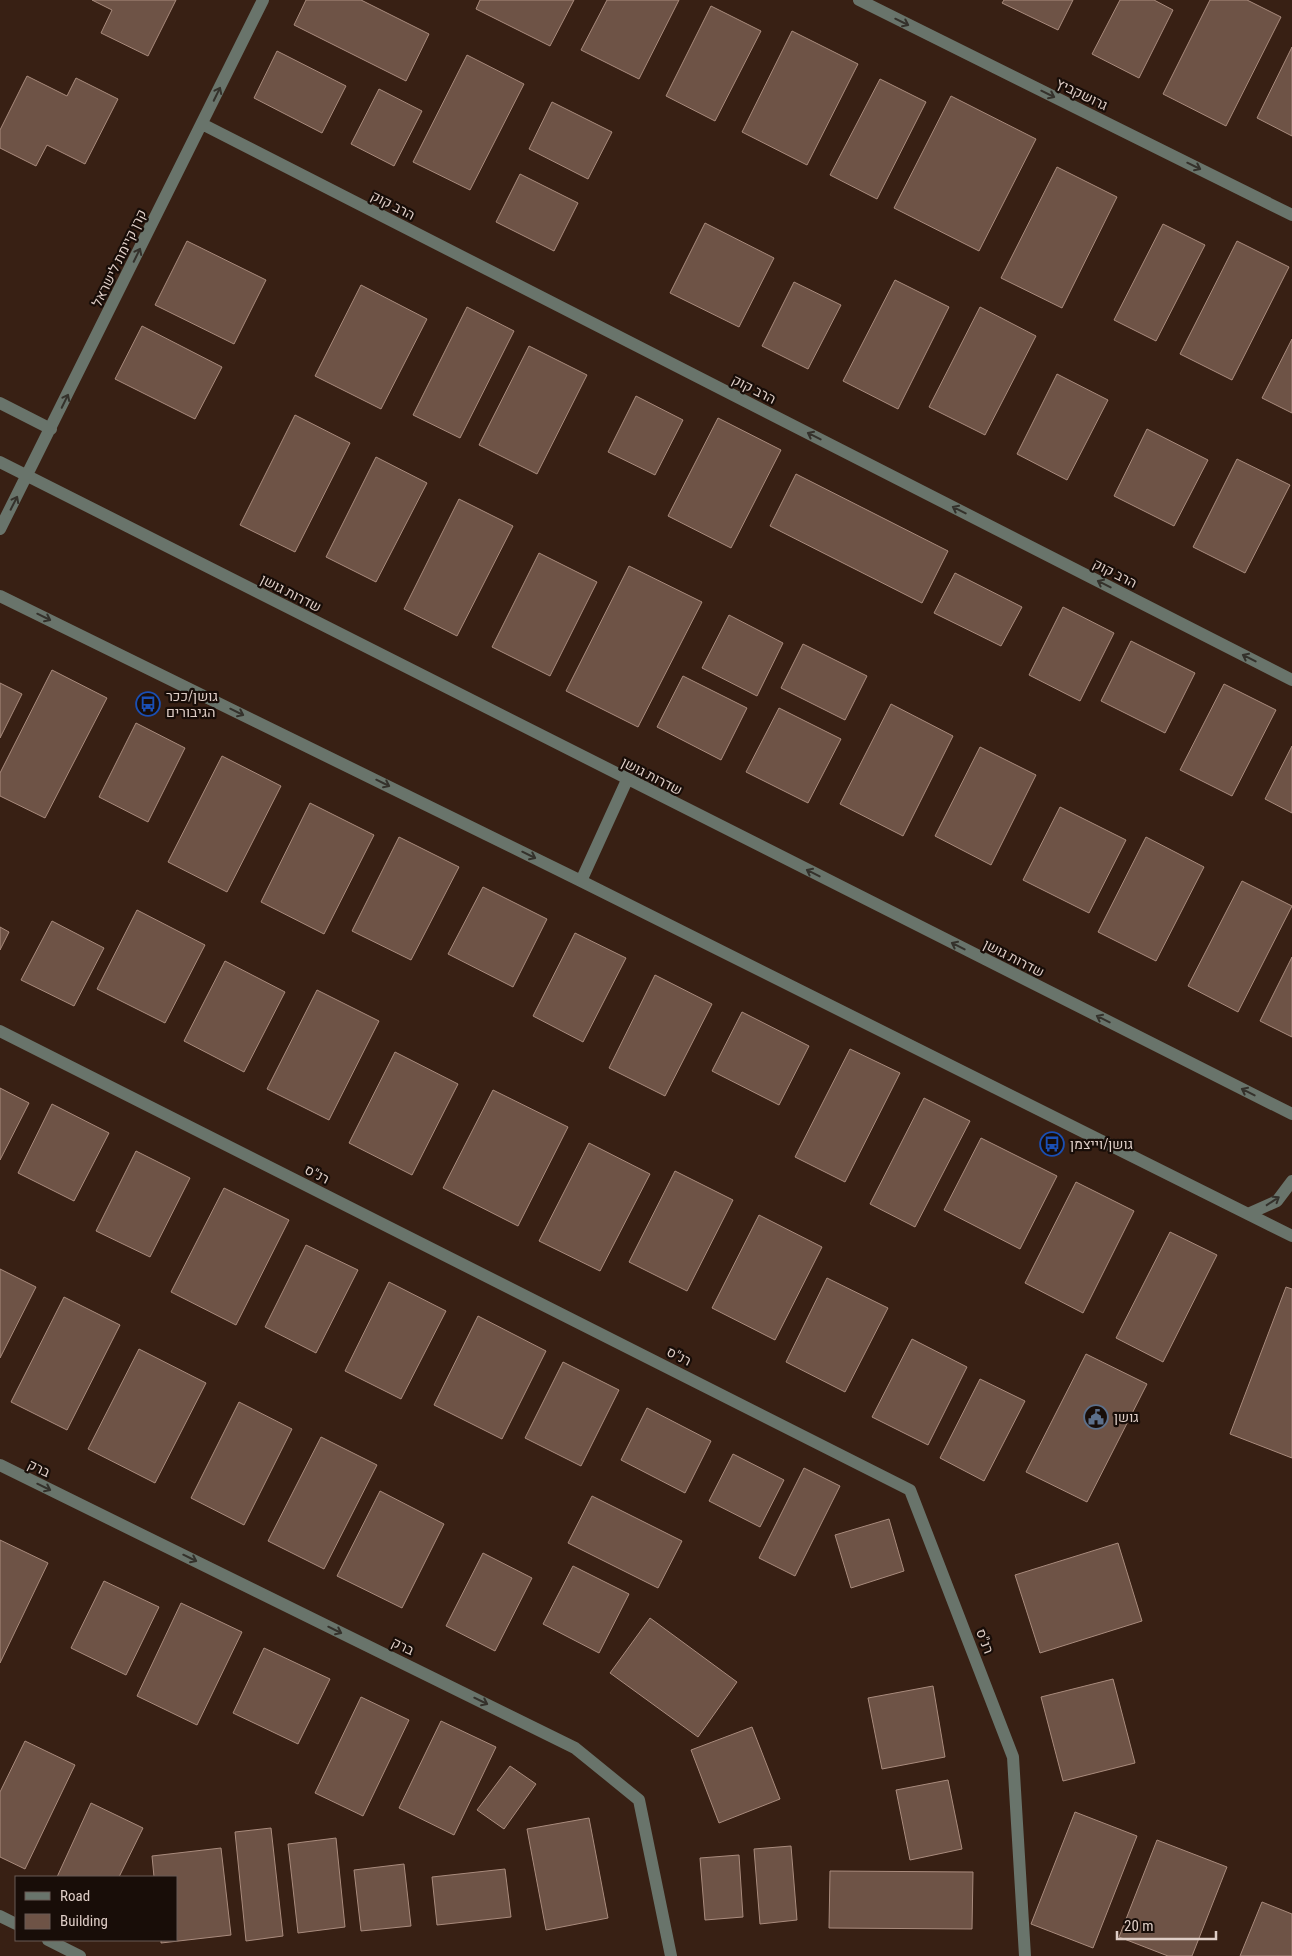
<svg xmlns="http://www.w3.org/2000/svg" width="1292" height="1956" font-family="'Roboto Condensed',Heebo,sans-serif">
<style>
.building{fill:#6e5346;stroke:#a98b7d}
.lines{fill:none;stroke-linecap:round;stroke-linejoin:round}
.minor{stroke:#69746b;stroke-width:12}
.oneway{stroke:#34312b}
.labels{text-anchor:middle;dominant-baseline:central;stroke-width:4.5;stroke-linejoin:round;paint-order:stroke}
.street-label{font-size:14px;fill:#dfcec7;stroke:#180d08}
.poi-label{font-size:14px;fill:#dfcec7;stroke:#180d08;text-anchor:start}
</style>
<rect width="100%" height="100%" fill="#382014"/>
<path class="building" d="M92,0H176L148,56L101,33L112,10Z
M306,0H361L429,34L406,81L294,25Z
M480,0H574L550,46L476,9Z
M607,0H679L639,79L581,50Z
M1004,0H1073L1058,30L1002,3Z
M1120,0H1154L1173,10L1139,78L1092,54Z
M1210,0H1247L1281,17L1226,126L1163,94Z
M711,6L761,31L715,121L666,96Z
M792,31L858,64L807,165L742,132Z
M1292,47V136L1257,118Z
M277,51L346,86L322,133L254,98Z
M467,55L524,84L470,190L413,162Z
M27,76L67,96L76,78L118,99L85,164L47,145L36,166L0,148V130Z
M880,79L926,102L877,199L830,175Z
M379,89L422,111L394,166L351,144Z
M951,96L1036,139L979,251L894,208Z
M552,102L612,132L588,179L529,149Z
M1057,167L1117,197L1062,308L1001,278Z
M520,174L578,203L554,251L496,222Z
M705,223L774,258L739,327L670,293Z
M1163,224L1205,245L1156,341L1114,320Z
M187,241L266,280L234,344L155,305Z
M1237,241L1289,267L1232,380L1180,354Z
M895,280L949,307L898,409L843,381Z
M794,282L841,305L808,369L762,346Z
M361,285L427,319L381,409L315,376Z
M467,307L514,331L460,438L413,415Z
M980,307L1036,336L985,435L929,407Z
M142,326L222,367L195,419L115,379Z
M1292,339V413L1262,398Z
M529,346L587,375L537,474L479,445Z
M1057,374L1108,400L1067,480L1017,454Z
M636,396L683,420L655,475L608,452Z
M295,415L350,443L295,552L240,525Z
M718,418L781,450L731,548L668,516Z
M1147,429L1208,460L1174,526L1114,496Z
M376,457L427,483L376,582L326,557Z
M1237,459L1290,485L1245,573L1193,547Z
M796,474L948,551L922,603L770,526Z
M459,499L513,526L457,636L404,609Z
M539,553L597,582L550,676L492,647Z
M629,566L702,602L638,727L566,691Z
M955,573L1022,607L1001,646L934,613Z
M1063,607L1114,633L1080,701L1029,675Z
M729,615L783,643L757,696L702,668Z
M1131,641L1195,673L1165,733L1101,701Z
M803,644L867,676L845,720L781,688Z
M52,670L107,698L45,818L0,796V773Z
M683,676L747,708L721,760L657,727Z
M0,683L22,694L0,738Z
M1224,684L1276,710L1232,796L1180,770Z
M891,704L953,736L903,836L840,804Z
M779,708L841,739L808,803L746,772Z
M136,723L185,748L148,822L99,797Z
M1292,746V813L1265,799Z
M980,747L1036,775L991,865L935,836Z
M222,756L281,786L227,892L168,862Z
M310,803L374,835L324,934L261,902Z
M1060,807L1126,840L1089,913L1023,880Z
M399,837L459,867L411,960L352,931Z
M1146,837L1204,867L1156,961L1098,932Z
M1242,881L1292,906L1238,1012L1188,986Z
M483,887L547,919L513,987L448,954Z
M137,910L205,945L165,1023L97,989Z
M52,921L104,948L74,1006L21,980Z
M0,927L9,932L0,950Z
M575,933L626,958L583,1042L533,1016Z
M1292,957V1037L1260,1021Z
M225,961L285,992L244,1072L184,1041Z
M655,975L712,1004L665,1096L609,1068Z
M317,990L379,1021L329,1120L267,1089Z
M742,1012L809,1046L779,1105L712,1071Z
M850,1049L900,1073L845,1182L795,1157Z
M395,1052L458,1084L412,1175L349,1143Z
M0,1088L29,1103L0,1160Z
M493,1090L568,1127L518,1226L443,1188Z
M924,1098L970,1121L915,1227L870,1204Z
M52,1104L109,1133L74,1201L18,1173Z
M981,1138L1057,1176L1020,1249L944,1210Z
M589,1143L650,1174L600,1271L539,1241Z
M136,1151L190,1178L150,1257L96,1231Z
M675,1171L733,1200L687,1291L629,1262Z
M1076,1182L1134,1211L1083,1313L1025,1283Z
M224,1188L289,1220L236,1325L171,1292Z
M759,1215L822,1247L775,1340L712,1308Z
M1170,1232L1217,1255L1163,1362L1116,1338Z
M306,1245L358,1270L316,1353L265,1327Z
M0,1269L36,1287L0,1358Z
M827,1278L888,1308L845,1392L786,1362Z
M389,1282L446,1311L401,1399L345,1371Z
M1286,1287L1292,1289V1458L1230,1434Z
M64,1297L120,1325L67,1430L11,1402Z
M478,1316L546,1351L502,1439L434,1405Z
M912,1339L967,1367L928,1445L872,1417Z
M139,1349L206,1383L155,1483L88,1449Z
M1086,1354L1147,1384L1087,1502L1026,1472Z
M563,1362L619,1390L581,1466L525,1438Z
M980,1379L1025,1401L984,1481L940,1458Z
M239,1402L292,1429L244,1525L191,1498Z
M647,1408L711,1441L685,1493L621,1460Z
M321,1437L377,1465L324,1569L268,1541Z
M733,1454L784,1480L760,1527L709,1501Z
M804,1468L840,1486L795,1576L759,1558Z
M380,1491L444,1524L402,1608L337,1576Z
M592,1496L682,1541L658,1588L568,1543Z
M889,1519L904,1571L851,1588L835,1535Z
M0,1540L48,1563L0,1663Z
M1118,1543L1142,1621L1040,1653L1015,1575Z
M483,1553L532,1578L495,1651L446,1626Z
M573,1566L629,1594L599,1653L543,1624Z
M104,1581L159,1607L126,1675L71,1648Z
M181,1603L242,1632L197,1725L137,1696Z
M650,1618L737,1682L698,1737L610,1673Z
M264,1648L330,1679L298,1744L233,1713Z
M1113,1679L1135,1763L1063,1781L1041,1697Z
M933,1686L945,1757L882,1769L868,1698Z
M361,1697L409,1720L363,1816L315,1793Z
M441,1721L496,1747L454,1835L399,1808Z
M752,1727L780,1799L719,1823L691,1750Z
M25,1741L75,1765L25,1869L0,1857V1792Z
M510,1766L536,1784L504,1829L477,1810Z
M948,1780L962,1849L910,1860L896,1790Z
M91,1803L143,1828L119,1877H57Z
M1075,1812L1137,1836L1093,1948L1031,1924Z
M589,1818L608,1918L546,1930L527,1829Z
M271,1828L283,1936L246,1941L235,1832Z
M336,1838L345,1927L298,1933L288,1844Z
M1157,1840L1227,1867L1192,1956H1168L1119,1937Z
M791,1846L797,1920L760,1924L754,1849Z
M221,1848L231,1935L161,1943V1940H176V1877H154L152,1856Z
M739,1855L743,1917L705,1920L700,1858Z
M404,1864L411,1926L361,1931L354,1870Z
M505,1869L511,1917L437,1925L432,1877Z
M830,1871L973,1872L972,1929L829,1928Z
M1262,1902L1292,1914V1956H1240Z"/>
<g class="lines">
<path class="minor" d="M859,0L1292,215
M202,124L1292,680
M0,403L51,429
M0,462L1292,1114
M0,529L263,0
M0,596L581,881L1292,1236
M581,881L627,780
M0,1031L910,1490L1013,1757L1025,1956
M1248,1214L1277,1201L1292,1181
M0,1465L575,1748L639,1800L671,1956
M0,1916L16,1924
M48,1940L80,1956"/>
</g>
<defs><path id="oneway-shaft" d="M-6 0H5M1.5-3L5.5 0L1.5 3" fill="none" stroke-width="1.6" stroke-linecap="round" stroke-linejoin="round" transform="scale(1.25)"/></defs>
<g class="oneway">
<use href="#oneway-shaft" transform="translate(902 22) rotate(26)"/>
<use href="#oneway-shaft" transform="translate(217 94) rotate(-64)"/>
<use href="#oneway-shaft" transform="translate(1048 94) rotate(26)"/>
<use href="#oneway-shaft" transform="translate(1194 166) rotate(26)"/>
<use href="#oneway-shaft" transform="translate(137 255) rotate(-64)"/>
<use href="#oneway-shaft" transform="translate(65 401) rotate(-64)"/>
<use href="#oneway-shaft" transform="translate(814 436) rotate(-153)"/>
<use href="#oneway-shaft" transform="translate(14 503) rotate(-63)"/>
<use href="#oneway-shaft" transform="translate(959 510) rotate(-153)"/>
<use href="#oneway-shaft" transform="translate(1104 584) rotate(-153)"/>
<use href="#oneway-shaft" transform="translate(44 617) rotate(26)"/>
<use href="#oneway-shaft" transform="translate(1249 658) rotate(-153)"/>
<use href="#oneway-shaft" transform="translate(237 712) rotate(26)"/>
<use href="#oneway-shaft" transform="translate(383 783) rotate(26)"/>
<use href="#oneway-shaft" transform="translate(529 855) rotate(26)"/>
<use href="#oneway-shaft" transform="translate(813 873) rotate(-153)"/>
<use href="#oneway-shaft" transform="translate(958 946) rotate(-153)"/>
<use href="#oneway-shaft" transform="translate(1103 1019) rotate(-153)"/>
<use href="#oneway-shaft" transform="translate(1248 1092) rotate(-153)"/>
<use href="#oneway-shaft" transform="translate(1273 1201) rotate(-33)"/>
<use href="#oneway-shaft" transform="translate(44 1487) rotate(26)"/>
<use href="#oneway-shaft" transform="translate(190 1558) rotate(26)"/>
<use href="#oneway-shaft" transform="translate(335 1630) rotate(26)"/>
<use href="#oneway-shaft" transform="translate(481 1701) rotate(26)"/>
</g>
<defs>
<g id="bus-ring" transform="scale(1.25)"><circle r="9.5" fill="#180d08" stroke="#1a4fb4" stroke-width="1.5"/><path d="M-5-6H5V4H4V6H2V4H-2V6H-4V4H-5ZM-3.5-4V0h7V-4ZM-3.5 1.2v1.5H-2V1.2ZM2 1.2v1.5H3.5V1.2Z" fill="#1a4fb4"/></g>
<g id="civic-ring" transform="scale(1.25)"><circle r="9.5" fill="#180d08" stroke="#5c6f8a" stroke-width="1.5"/><path d="M-.6-6.5H3V-4.5H.6V-3L4-1V1h2V6H-6V1h2V-1L-.6-3ZM-1.2 2.5V6h2.4V2.5Z" fill="#5c6f8a"/></g>
</defs>
<g fill-rule="evenodd">
<use href="#bus-ring" x="148" y="704"/>
<use href="#bus-ring" x="1052" y="1144"/>
<use href="#civic-ring" x="1096" y="1417"/>
</g>
<g class="labels">
<g class="street-label">
<text transform="translate(1082 94) rotate(26)">גרושקביץ</text>
<text transform="translate(393 205) rotate(27)">הרב קוק</text>
<text transform="translate(119 258) rotate(-64)">קרן קיימת לישראל</text>
<text transform="translate(754 389) rotate(27)">הרב קוק</text>
<text transform="translate(1115 573) rotate(27)">הרב קוק</text>
<text transform="translate(291 593) rotate(27)">שדרות גושן</text>
<text transform="translate(652 776) rotate(27)">שדרות גושן</text>
<text transform="translate(1014 958) rotate(27)">שדרות גושן</text>
<text transform="translate(317 1174) rotate(27)">רנ"ס</text>
<text transform="translate(679 1356) rotate(27)">רנ"ס</text>
<text transform="translate(39 1468) rotate(26)">ברק</text>
<text transform="translate(985 1641) rotate(69)">רנ"ס</text>
<text transform="translate(403 1646) rotate(26)">ברק</text>
</g>
<g class="poi-label">
<text x="166" y="696">גושן/ככר<tspan x="166" dy="16">הגיבורים</tspan></text>
<text x="1070" y="1144">גושן/וייצמן</text>
<text x="1114" y="1417">גושן</text>
</g>
</g>
<rect x="15" y="1876" width="162" height="65" fill="#180d08" stroke="#685a54"/>
<rect x="25" y="1892" width="25" height="8" fill="#69746b" stroke="#685a54"/>
<text x="60" y="1901" font-size="15" fill="#dfcec7">Road</text>
<rect x="25" y="1914" width="25" height="15" fill="#6e5346" stroke="#685a54"/>
<text x="60" y="1926" font-size="15" fill="#dfcec7">Building</text>
<path d="M1117 1931v8h99v-8" fill="none" stroke="#dfcec7" stroke-width="2.5"/>
<text x="1124" y="1931" font-size="15" fill="#dfcec7" stroke="#180d08" stroke-width="4" paint-order="stroke">20 m</text>
</svg>
